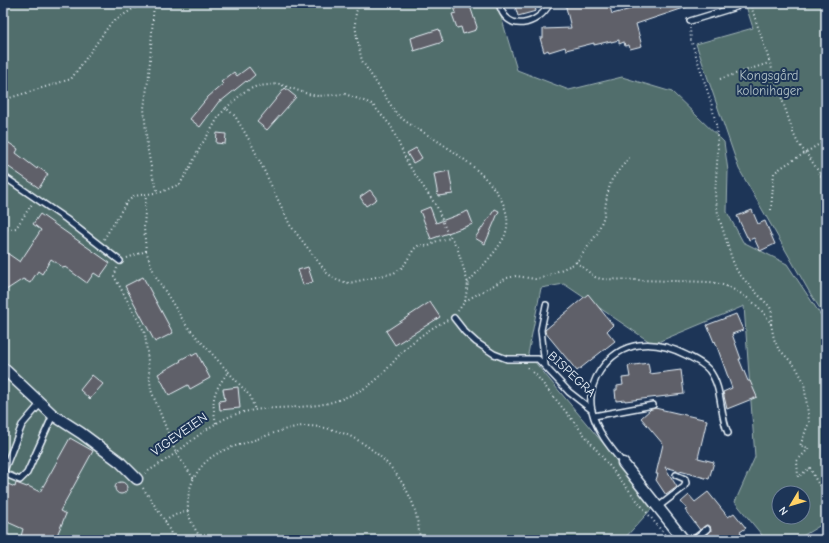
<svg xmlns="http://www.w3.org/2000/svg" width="829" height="543" font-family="'Comic Neue',sans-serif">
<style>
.green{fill:#516e6c;stroke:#9cb0b2;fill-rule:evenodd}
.building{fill:#5f6069;stroke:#e8f1f8}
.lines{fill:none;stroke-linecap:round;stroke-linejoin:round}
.service-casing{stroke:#e8f1f8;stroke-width:8}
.minor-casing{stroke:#e8f1f8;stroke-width:13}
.path{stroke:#e8f1f8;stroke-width:2;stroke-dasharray:1 3;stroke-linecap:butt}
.service{stroke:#1d3557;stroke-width:5}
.minor{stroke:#1d3557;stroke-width:10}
.labels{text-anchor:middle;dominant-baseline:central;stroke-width:4;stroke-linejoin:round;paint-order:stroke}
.park-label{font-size:13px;fill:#b3c3c7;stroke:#1d3557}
.street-label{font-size:13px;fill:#e8f1f8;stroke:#1d3557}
</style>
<rect width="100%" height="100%" fill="#1d3557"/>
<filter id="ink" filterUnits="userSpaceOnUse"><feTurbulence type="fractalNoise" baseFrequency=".025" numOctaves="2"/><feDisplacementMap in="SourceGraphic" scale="8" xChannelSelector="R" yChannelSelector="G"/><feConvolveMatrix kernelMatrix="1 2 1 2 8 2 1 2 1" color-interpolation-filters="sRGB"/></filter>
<g filter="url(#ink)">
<path class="green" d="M3,3H497L517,70L569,90L622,77L672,92L724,142L728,171L727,212L743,242L787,264L826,323V522L796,540H766L735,502L755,457L744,306L653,344L564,284L541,288L528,354L655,505L623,540H3ZM779,493H803V517H779Z
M745,3H826V318L810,293L739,169L696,44L753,28Z"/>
<path class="building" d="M453,3H469L477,27L476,30L463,34L461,27L457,28L452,14L456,13Z
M514,3H534L536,11L518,16Z
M565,3H609L612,14L631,9L629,3H692L693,5L636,24L642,46L630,49L629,45L625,46L624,42L619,44V40L611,42V41L594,45V43L566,50L565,47L549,52L548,50L544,52L540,38H543V29L571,28Z
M439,29L443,42L414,51L411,38Z
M249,67L255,75L247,82L246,81L220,102V100L200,127L190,119L208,97L223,84L221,82L234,72L237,76Z
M285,88L296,97L267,130L257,122Z
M217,133L226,134L225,144L216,143Z
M3,139L18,149L16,153L37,169L38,167L48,174L39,188L3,163Z
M416,148L422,158L413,163L407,153Z
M449,171L453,194L438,196L434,174Z
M370,190L377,199L366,206L360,197Z
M430,207L436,223L468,211L473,224L431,239L420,211Z
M495,209L499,211L485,244L475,238Z
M752,210L758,224L765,221L775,244L760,251L754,238L749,240L748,237H747L737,216Z
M40,214L110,263L100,277L94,273L87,283L65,267L64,268L51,259L42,274L38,271L30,283L23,279L3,292V260L7,253L20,262L41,230L33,224Z
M308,267L313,282L303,285L298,270Z
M143,277L173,333L155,342L125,286Z
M588,294L613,325L607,331L615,341L577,371L545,332V330Z
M430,302L440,317L395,345L386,331Z
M736,314L743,330L732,334L741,359H739L748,381H750L757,397L727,409L723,392L732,388L715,341L714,342L707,325Z
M197,353L210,378L190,389L188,385L169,395L158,374L181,361L180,360L191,354L192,356Z
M648,363L650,374L681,370L684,394L625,401V400L616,401L615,390H617V386L623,385L622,378L630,377L628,366Z
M92,375L103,384L90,399L80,390Z
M238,387L240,408L220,410L219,401L225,400L223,389Z
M655,408L707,420L698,458L714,462L709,479L665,467L677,487L666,495L656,480L658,474H656L663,444L641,418L651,409Z
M70,438L93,451L60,511L66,514L55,540H20L23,529L3,520V482L15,487L16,483L27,487L28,486L40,492Z
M115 488a6 6 0 1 1 12 0a6 6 0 1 1-12 0Z
M708,492L728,517L734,513L746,528L740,532L746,540H708L705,536L711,531L710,526L706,525L700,530L685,510L687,509L681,502L689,495L695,502Z"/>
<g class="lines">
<g class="service-casing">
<path id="service" d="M499,3C506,34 538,26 550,3
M690,21L736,7L735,3
M3,176L66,219L120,261
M454,318L465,332L476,342L494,354L507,359H538L569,392L592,410
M545,365L541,330L546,305
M40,404L22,425L3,473L20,480L27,473L53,415
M594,416L653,405
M623,463C610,447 597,432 592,411C589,397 592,383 600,371C621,339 655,339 686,355C694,359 703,363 709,370C723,388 719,413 728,433
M658,507L684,487L686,483L685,479L676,475
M693,540L707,529"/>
</g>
<g class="minor-casing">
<path id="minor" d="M3,368L53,415L81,433L120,462L137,479
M623,463L684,540"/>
</g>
<path class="path" d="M154,3L149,74L144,108L147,146L153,177L158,193
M360,3L356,12L355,24L357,38L362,61L396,113C406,124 426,133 439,142C466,159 519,197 505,235C499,250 478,270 468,283
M750,3L794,135L798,143L811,160L826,183
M720,79L769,63
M3,100L71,79L111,23L142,3
M226,108L244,92L257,86L279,84L308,94L318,96L345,94L372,104L391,126L408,164L437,207L446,230L457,247L468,283L465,301L458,311
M771,210L774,173L782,167L826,140
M3,230L16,228L32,204
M104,239L126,203L134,196L161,192L180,184L190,167L202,144L211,130L219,116L226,108L235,116L251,143L290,225L327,273L338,281L349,283L394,273L403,267L414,249L419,245L429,246L437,241L451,238
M146,251L144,228L146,195
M127,258L146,251L155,275L186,325L250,396L255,410
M576,262L595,277L601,279L710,282C733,285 760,303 771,324L772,313L770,307L748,284L737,271L732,259L718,214L715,194L718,149L716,124L711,102L691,40L690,28
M117,268L114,276L145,333L151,390L176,453L194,479
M465,301L507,278L516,276L535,279L542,278L574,264L579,259L597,234L604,216L607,195L612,179L629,158
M825,302L826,301
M771,324L774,339L778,348L796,367L804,382L809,422L800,446L809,448L797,461L798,477L810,468L817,482L826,491
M527,367L536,375L562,407L669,540
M216,423C211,398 213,392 229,371
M145,473C155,467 166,460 176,453C195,438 215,420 240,413C266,406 292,409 318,405C333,403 348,397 361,390C380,381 391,363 405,349C417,338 433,326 448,320
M143,488L165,521L174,540
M165,521L175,515L188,511
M202,540C196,531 189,520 188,510C186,486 198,463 220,452C230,447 243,444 254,440C270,435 287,427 304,426C353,425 398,462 414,507C417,517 419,529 420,540"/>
<use href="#service" class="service"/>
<use href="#minor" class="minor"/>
</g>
</g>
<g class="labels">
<g class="park-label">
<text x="769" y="75">Kongsgård<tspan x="769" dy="15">kolonihager</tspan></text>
</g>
<g class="street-label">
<text transform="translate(572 374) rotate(43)">BISPEGRA</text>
<text transform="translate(179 434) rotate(-35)">VIGEVEIEN</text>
</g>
</g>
<rect width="829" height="543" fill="none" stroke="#1d3557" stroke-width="16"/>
<rect x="8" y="8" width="813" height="527" fill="none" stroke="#e8f1f8" stroke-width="1.5" filter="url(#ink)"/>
<g transform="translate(791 505) rotate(232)"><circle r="19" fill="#1d3557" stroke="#6e8097"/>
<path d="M0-3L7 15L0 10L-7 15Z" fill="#ffd166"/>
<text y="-6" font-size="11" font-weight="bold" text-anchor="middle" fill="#e8f1f8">N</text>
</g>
</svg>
